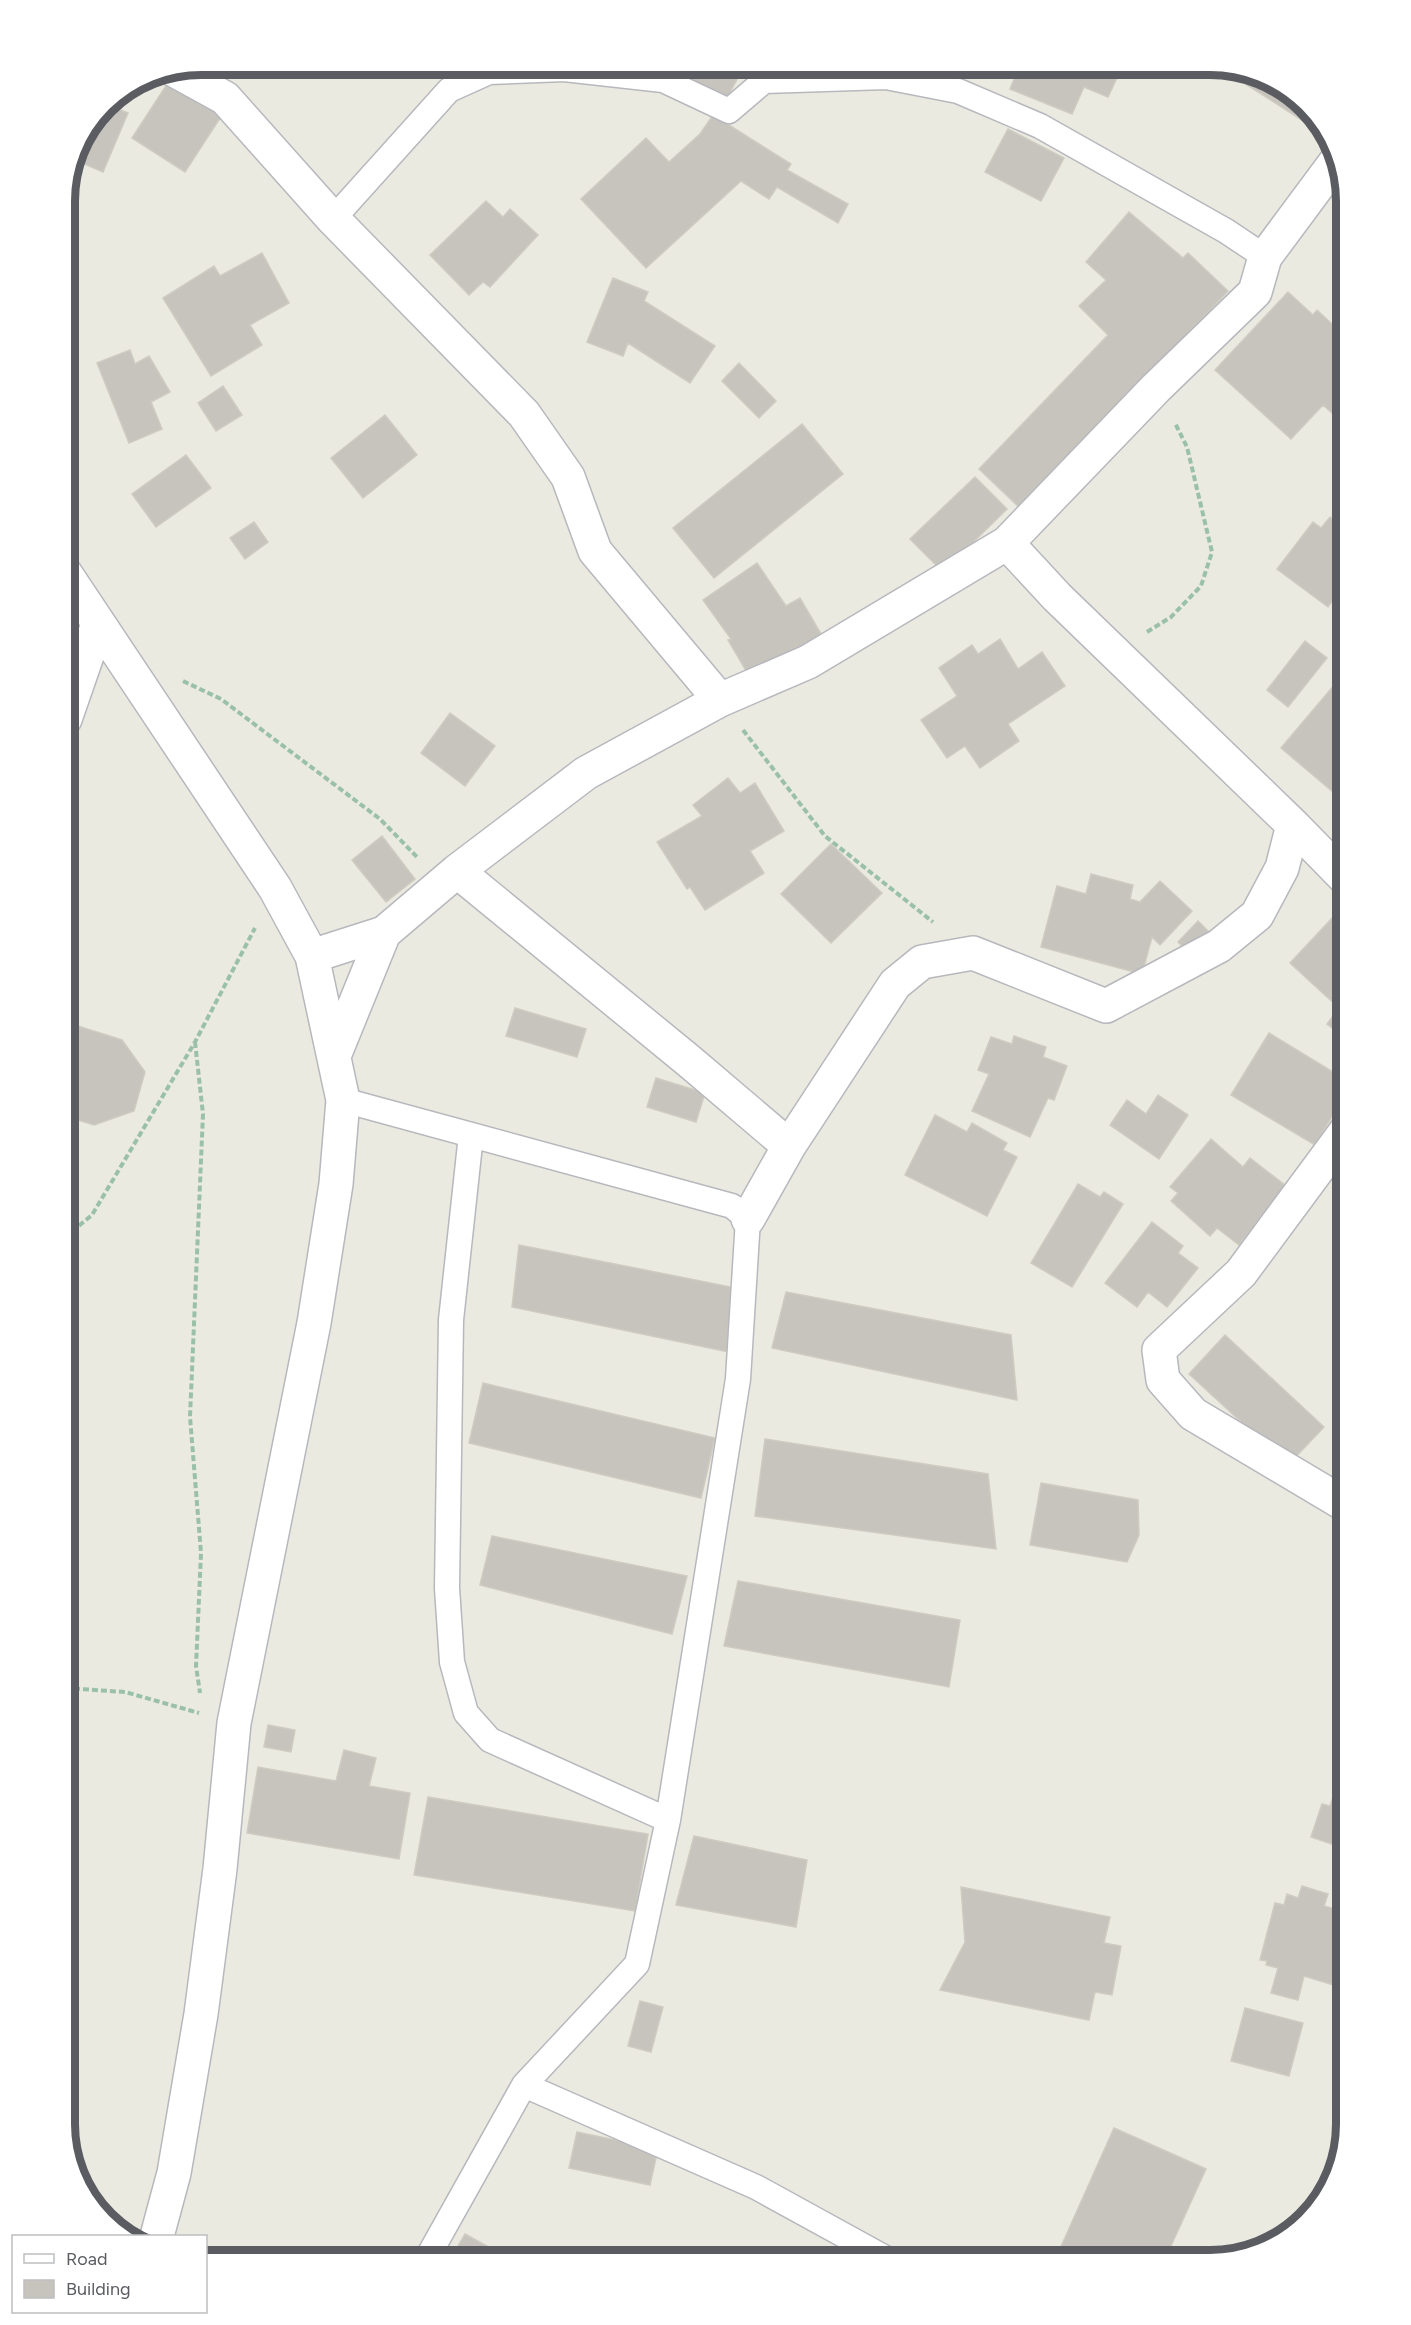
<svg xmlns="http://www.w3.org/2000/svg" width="1411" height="2325" font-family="Figtree,sans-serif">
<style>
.building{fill:#c7c4be;stroke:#cfcbc0;stroke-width:1.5}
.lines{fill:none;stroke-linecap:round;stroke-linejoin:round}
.lane-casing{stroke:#b7b8bd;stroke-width:27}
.street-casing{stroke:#b7b8bd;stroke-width:36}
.path{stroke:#9ac1a7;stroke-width:4;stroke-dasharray:6 3;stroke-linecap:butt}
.lane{stroke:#fff;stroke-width:24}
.street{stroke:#fff;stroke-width:33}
.rim{fill:none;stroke:#5a5c61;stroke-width:8}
</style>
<rect width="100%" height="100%" fill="#ebeae1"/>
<path class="building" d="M658,65H745L725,101Z
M903,65H938L929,79Z
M1020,65H1123L1108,97L1084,87L1072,114L1010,89Z
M1240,72L1286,88L1330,138L1236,78Z
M171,78L224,112L185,172L132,138Z
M106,104L128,113L103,172L73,159L75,149Z
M713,115L791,164L787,170L848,204L838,223L777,187L769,199L741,181L646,268L581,199L646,138L669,162L700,134Z
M1008,129L1064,158L1041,201L985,172Z
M486,201L503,217L510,209L538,235L490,287L483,282L469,295L430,255Z
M1129,212L1183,258L1188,253L1228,291L1020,508L979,469L1108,335L1079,306L1106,280L1086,262Z
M262,253L289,303L250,325L262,345L211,376L163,298L214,266L220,276Z
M613,278L648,292L644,301L715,346L690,383L628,343L623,356L587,342Z
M1288,292L1313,315L1317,310L1346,337V397L1332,413L1323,405L1291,439L1215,370Z
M130,350L135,364L149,356L170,392L151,402L162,429L129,443L97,363Z
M739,363L776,401L759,418L722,381Z
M223,386L242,415L216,431L198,403Z
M385,415L417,455L363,498L331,458Z
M802,424L843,474L714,578L673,528Z
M186,455L211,488L156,527L132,494Z
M975,477L1007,509L943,572L910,539Z
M1330,517L1339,525L1346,518V613L1332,601L1328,607L1277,569L1313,522L1321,528Z
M254,522L268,542L245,559L230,538Z
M757,563L786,606L800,598L824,639L752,681L728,640L731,639L703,600Z
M1000,639L1018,669L1042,652L1065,686L1008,724L1019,741L980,768L965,746L947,758L921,720L957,696L939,668L972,645L978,654Z
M1305,641L1327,658L1288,707L1267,690Z
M1346,671V803L1281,748Z
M450,713L495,746L465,786L421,753Z
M728,778L740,793L755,783L784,831L750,851L764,873L705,910L690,887L687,889L657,842L702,816L693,805Z
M382,836L415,879L386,902L352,860Z
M831,844L882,893L831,943L781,894Z
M1091,874L1133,885L1130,899L1140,902L1160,881L1192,911L1160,945L1152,937L1142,974L1041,947L1057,886L1086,894Z
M1334,916L1346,927V1039L1327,1024L1339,1008L1290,963Z
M1198,921L1213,936L1193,957L1178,942Z
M515,1008L586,1029L577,1057L506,1036Z
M65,1022L122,1040L145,1072L134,1111L94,1125L65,1116Z
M1269,1033L1346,1080V1093L1315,1145L1231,1095Z
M1014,1036L1046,1047L1043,1057L1067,1066L1054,1100L1048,1098L1030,1137L972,1111L989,1074L978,1070L991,1037L1012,1044Z
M656,1078L705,1093L696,1122L647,1107Z
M1158,1095L1188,1115L1159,1159L1110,1125L1127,1100L1146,1114Z
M935,1115L967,1132L972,1123L1007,1143L1003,1150L1017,1157L987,1216L905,1175Z
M1211,1139L1243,1167L1250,1158L1286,1186L1239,1245L1217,1228L1210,1236L1171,1201L1178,1193L1170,1187Z
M1078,1184L1100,1197L1104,1192L1123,1204L1072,1287L1031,1263Z
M1152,1222L1183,1246L1178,1253L1198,1268L1167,1307L1148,1292L1137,1307L1105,1283Z
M519,1245L741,1289L734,1353L512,1307Z
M786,1292L1011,1335L1017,1400L772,1348Z
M1225,1335L1324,1427L1288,1465L1189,1374Z
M483,1383L715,1438L701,1498L469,1443Z
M765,1439L988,1474L996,1549L755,1516Z
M1041,1483L1138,1500L1139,1535L1127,1562L1030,1545Z
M492,1536L687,1576L672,1634L480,1585Z
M738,1581L960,1620L949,1687L724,1646Z
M268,1725L295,1730L291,1752L264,1747Z
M344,1750L376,1758L369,1786L410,1793L399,1859L247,1833L258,1767L336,1781Z
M1343,1769L1346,1770V1849L1311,1837L1322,1804L1330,1806Z
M428,1797L648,1834L635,1911L414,1875Z
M694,1836L807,1860L796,1927L676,1905Z
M1302,1886L1328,1894L1324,1906L1346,1912V2005L1334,2002L1337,1986L1304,1976L1298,2000L1271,1993L1278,1968L1266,1965L1267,1961L1260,1960L1275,1903L1284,1905L1287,1894L1298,1898Z
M961,1887L1110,1917L1104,1943L1121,1946L1112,1995L1095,1992L1089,2020L940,1990L965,1942Z
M640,2001L663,2007L651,2052L628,2046Z
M1245,2008L1303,2023L1289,2076L1231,2061Z
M1114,2128L1206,2169L1166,2257L1174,2260H1055Z
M577,2132L658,2149L650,2185L569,2168Z
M465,2234L512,2260H450Z"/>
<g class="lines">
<g class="lane-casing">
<path id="lane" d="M333,219L449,90L489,72L564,69L663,80L729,111L764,81L886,77L958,91L1040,126L1226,231L1265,257
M343,1100L732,1206L748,1219L738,1379L668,1820L637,1964L524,2085L426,2260
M471,1135L451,1320L447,1588L452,1662L466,1713L490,1740L668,1820
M524,2085L756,2187L889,2260"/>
</g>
<g class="street-casing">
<path id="street" d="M174,70L225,98L333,219L524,414L568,477L595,551L720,700
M1007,543L1057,597L1293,825L1346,879
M65,573L275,888L312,956L343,1100L336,1184L314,1323L234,1723L220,1869L201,2014L174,2173L157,2236
M65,719L98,624
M457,871L689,1061L789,1146
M312,956L384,933L457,871L586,773L720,700L808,662L1007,543L1156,388L1255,292L1265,257L1337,160
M334,1056L384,933
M748,1219L789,1146L895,984L922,962L973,953L1106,1006L1219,946L1257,915L1282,868L1293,825
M1346,1505L1193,1414L1163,1380L1159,1350L1241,1273L1346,1131"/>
</g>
<path class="path" d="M1147,632L1171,617L1201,586L1212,552L1187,447L1175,423
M183,681L221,699L380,819L418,858
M743,730L825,836L933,922
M195,1042L203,1114L190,1417L201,1553L196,1666L200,1693
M65,1237L92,1215L195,1042L255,928
M65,1688L125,1692L199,1713"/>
<use href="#lane" class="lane"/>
<use href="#street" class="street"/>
</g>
<path d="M0 0H1411V2325H0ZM201 75H1210A126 126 0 0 1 1336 201V2124A126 126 0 0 1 1210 2250H201A126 126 0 0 1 75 2124V201A126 126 0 0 1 201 75Z" fill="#fff" fill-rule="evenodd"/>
<path class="rim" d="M201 75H1210A126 126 0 0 1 1336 201V2124A126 126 0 0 1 1210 2250H201A126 126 0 0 1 75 2124V201A126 126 0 0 1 201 75Z"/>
<rect x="12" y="2235" width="195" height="78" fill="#ffffff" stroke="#bdbec0" stroke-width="1.5"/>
<rect x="24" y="2254" width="30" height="9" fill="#ffffff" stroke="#bdbec0" stroke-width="1.5"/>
<text x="66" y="2265" font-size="18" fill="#5a5c61">Road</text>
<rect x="24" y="2280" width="30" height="18" fill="#c7c4be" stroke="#bdbec0" stroke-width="1.5"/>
<text x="66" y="2295" font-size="18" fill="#5a5c61">Building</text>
</svg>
